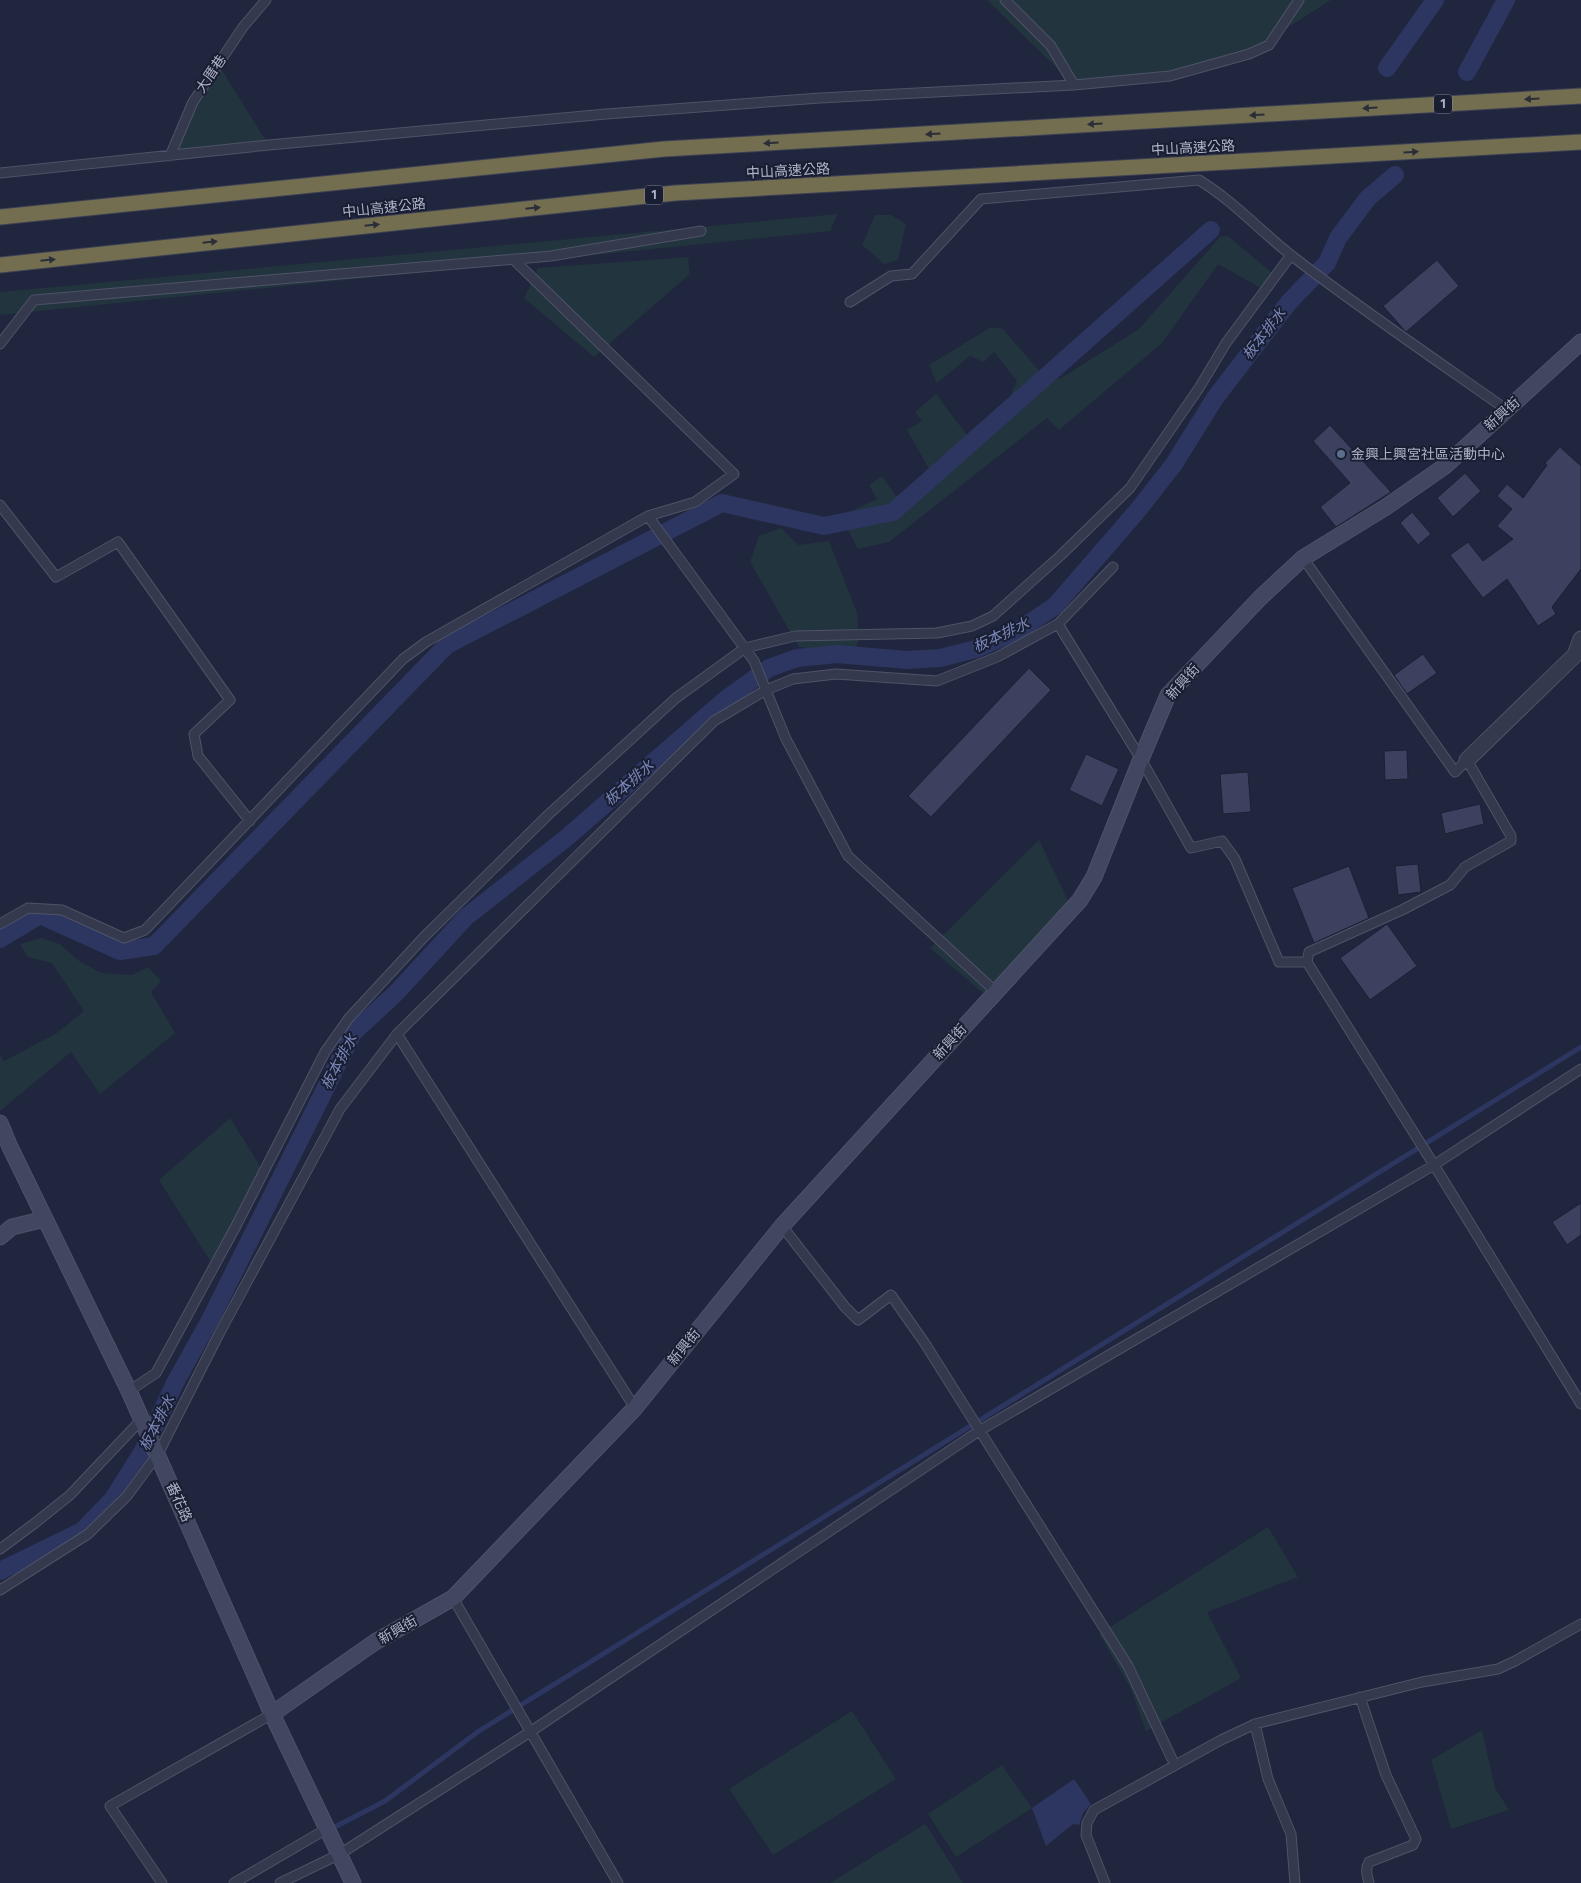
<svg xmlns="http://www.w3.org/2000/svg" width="1581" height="1883" font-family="'Fira Sans','Noto Sans TC',sans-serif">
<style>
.green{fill:#22343e}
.water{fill:#2c3660}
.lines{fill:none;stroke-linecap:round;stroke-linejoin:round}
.stream{stroke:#2c3660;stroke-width:5}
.canal{stroke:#2c3660;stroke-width:18}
.building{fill:#3b415e;stroke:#1b2034}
.lane-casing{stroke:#4f5368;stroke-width:11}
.street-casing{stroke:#4f5368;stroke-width:17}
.secondary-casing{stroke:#4f5368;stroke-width:17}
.highway-casing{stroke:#3c4055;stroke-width:17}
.lane{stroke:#34394d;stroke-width:9}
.street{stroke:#34394d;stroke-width:15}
.secondary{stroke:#414661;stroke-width:15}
.highway{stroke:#746e50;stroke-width:15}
.oneway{fill:#2b2e38}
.service-dot{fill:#5c6f8a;stroke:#191e32;stroke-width:2}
.labels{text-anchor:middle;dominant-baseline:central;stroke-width:4;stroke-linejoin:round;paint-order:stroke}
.shield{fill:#191e32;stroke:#82869c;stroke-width:1}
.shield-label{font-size:12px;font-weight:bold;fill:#afb3c9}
.street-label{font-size:14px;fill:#afb3c9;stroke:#191e32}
.poi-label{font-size:14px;fill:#afb3c9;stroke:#191e32;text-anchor:start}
.water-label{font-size:15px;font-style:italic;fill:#7b87b8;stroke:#191e32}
</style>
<rect width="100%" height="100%" fill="#20263d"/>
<path class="green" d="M987,0H1331L1276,35L1266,45L1197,72L1090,87L1068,79Z
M218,64L263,136L277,148L189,159L176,151L174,138Z
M838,214L830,231L0,315V292Z
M875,215H891L906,224L898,260L884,264L862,245Z
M1228,236L1276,276L1275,285L1266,291L1218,264L1162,343L1059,430L1047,418L889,542L858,549L841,516L877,499L869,485L882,476L896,496L931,472L907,430L922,421L915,412L936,394L969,438L1005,408L1017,381L994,352L984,362L970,356L937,383L929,365L991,327L1003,329L1047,380L1061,378L1139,329L1220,237Z
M688,257L690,274L594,357L524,298L538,268Z
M781,528L798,545L829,541L857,613L859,635L855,656L799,647L750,562L759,536Z
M1039,840L1074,913L991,1000L930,948Z
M41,938L60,944L78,960L101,973L132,975L148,967L161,981L151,992L175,1033L100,1094L71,1052L0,1111V1055L4,1061L57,1033L84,1011L52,963L28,957L20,944Z
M230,1118L262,1169L212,1264L159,1180Z
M1268,1527L1298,1577L1207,1612L1241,1678L1146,1731L1130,1687L1099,1634Z
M852,1711L896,1779L773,1855L729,1789Z
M1482,1730L1495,1788L1509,1810L1451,1829L1431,1760Z
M1002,1765L1032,1808L956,1857L928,1814Z
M925,1823L963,1883H830L925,1824Z"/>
<path class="water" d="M1074,1779L1091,1804L1083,1813L1079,1825L1073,1824L1046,1846L1032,1808Z"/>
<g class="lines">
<path class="stream" d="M329,1830L385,1801L479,1731L1581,1047"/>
<path class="canal" d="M1387,68L1435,0
M1467,72L1506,0
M0,939L40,915L120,951L154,946L447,645L722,503L824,526L893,512L1211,230
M0,1571L82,1531L113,1499L143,1451L175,1383L211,1318L353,1033L396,993L466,917L565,839L726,699L769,668L797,658L837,654L907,660L940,658L976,649L1019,630L1055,606L1138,510L1174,464L1215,398L1289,302L1327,263L1338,238L1368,198L1395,175"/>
</g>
<path class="building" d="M1437,260L1459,286L1406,332L1383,306Z
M1330,425L1391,492L1336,527L1320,507L1350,483L1313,441Z
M1560,447L1581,466V569L1552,607L1556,614L1538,626L1507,579L1483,598L1450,555L1468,542L1483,561L1513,539L1497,526L1512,509L1497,496L1507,484L1523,498L1547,465L1545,463Z
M1465,473L1481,491L1453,517L1437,498Z
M1412,512L1431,534L1418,545L1400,523Z
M1423,654L1437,673L1407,694L1394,675Z
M1029,668L1051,690L931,817L908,796Z
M1407,750L1408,779L1385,780L1384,751Z
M1086,754L1119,769L1102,806L1069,790Z
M1248,772L1251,812L1223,814L1220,774Z
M1480,804L1484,824L1445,834L1441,813Z
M1418,864L1421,892L1398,895L1395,866Z
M1349,866L1369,918L1314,943L1292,888Z
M1387,924L1417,966L1370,1000L1340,958Z
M1581,1203V1235L1567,1245L1552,1222Z"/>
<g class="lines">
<g class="lane-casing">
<path id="lane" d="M1005,0L1051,46L1074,85
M170,156L193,102L243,27L266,0
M0,173L269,145L606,114L820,98L1074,85L1170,76L1249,54L1269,45L1299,0
M513,259L734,474L695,502L648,516L754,661L786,739L848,856L996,992
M850,302L891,276L912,274L981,199L1199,180C1235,202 1263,234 1296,259C1365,312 1436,360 1507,410
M0,344L34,300L551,256L701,231
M0,505L56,577L118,542L230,700L194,734L198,756L250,821
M1303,558L1455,772L1467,760L1511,836V841L1465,867L1450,885L1402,910L1309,952L1307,962
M1058,624L1141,759L1191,848L1222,841L1235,859L1279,962H1307L1434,1165L1581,1404
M0,924L28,908L62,910L124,938L145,930L403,659L426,642L648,516
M782,1226L845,1307L858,1320L891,1295L924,1342L1128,1666L1172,1759
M129,1391L156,1373L236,1226L325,1052L349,1018L424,937L548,815L676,698L745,648L795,636L937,633L972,626L993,616L1060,556L1130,488L1199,388L1226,343L1291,255
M635,1408L397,1034L714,721L766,690L793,679L836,674L937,681L997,657L1058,624L1113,567
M0,1549L35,1523L70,1495L142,1419
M0,1590L88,1534L127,1496L158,1454L219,1334L340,1109L397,1034
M453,1598L618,1883
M1360,1697L1386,1775L1416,1839L1413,1845L1369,1862C1365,1869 1367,1875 1369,1883
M1255,1724L1268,1779L1291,1834L1295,1883
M162,1883L110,1806L272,1714
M234,1883L328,1828
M280,1883L340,1854L530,1732L979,1431L1434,1165L1581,1069
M1105,1883L1086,1835L1087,1823L1094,1810L1221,1740L1255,1724L1422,1682L1498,1669L1515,1661L1581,1624"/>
</g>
<g class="street-casing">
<path id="street" d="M1467,760L1575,655L1581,639"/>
</g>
<g class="secondary-casing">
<path id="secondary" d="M0,1123L10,1147L129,1391L272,1714L353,1883
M0,1237L12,1227L45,1219
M272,1714L375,1642L453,1598L635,1408L782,1226L1080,900L1094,877L1141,759L1168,695L1260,598L1303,558L1386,507L1445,466L1581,342"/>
</g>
<g class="highway-casing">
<path id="highway" d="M0,217L664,149L1581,96
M0,265L675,193L1581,142"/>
</g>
<use href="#lane" class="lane"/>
<use href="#street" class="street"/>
<use href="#secondary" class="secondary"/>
<use href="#highway" class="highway"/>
</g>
<defs><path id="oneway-solid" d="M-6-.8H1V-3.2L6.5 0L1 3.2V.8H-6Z" transform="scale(1.25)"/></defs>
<g class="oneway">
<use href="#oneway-solid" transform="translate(1532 99) rotate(177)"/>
<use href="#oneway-solid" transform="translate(1370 108) rotate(177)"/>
<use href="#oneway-solid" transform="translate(1257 115) rotate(177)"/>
<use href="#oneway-solid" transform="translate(1095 124) rotate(177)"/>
<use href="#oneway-solid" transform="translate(933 134) rotate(177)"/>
<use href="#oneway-solid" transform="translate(771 143) rotate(177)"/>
<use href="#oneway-solid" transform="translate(1411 152) rotate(-3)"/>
<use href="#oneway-solid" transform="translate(533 208) rotate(-6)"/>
<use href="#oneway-solid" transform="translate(372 225) rotate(-6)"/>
<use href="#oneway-solid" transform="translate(210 242) rotate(-6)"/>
<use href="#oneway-solid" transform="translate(48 260) rotate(-6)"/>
</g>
<circle class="service-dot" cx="1341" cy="454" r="5"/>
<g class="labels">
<g class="shield">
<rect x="1434" y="94.5" width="18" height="19" rx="4"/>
<rect x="645" y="185.5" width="18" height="19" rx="4"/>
</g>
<g class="shield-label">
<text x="1443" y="104">1</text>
<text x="654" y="195">1</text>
</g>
<g class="street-label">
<text transform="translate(211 74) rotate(-56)">大厝巷</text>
<text transform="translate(1193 148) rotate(-3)">中山高速公路</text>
<text transform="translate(788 171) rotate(-3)">中山高速公路</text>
<text transform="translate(384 208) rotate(-6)">中山高速公路</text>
<text transform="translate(1502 414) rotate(-42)">新興街</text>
<text transform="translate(1183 682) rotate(-49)">新興街</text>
<text transform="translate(950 1042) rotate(-48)">新興街</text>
<text transform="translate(684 1347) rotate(-51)">新興街</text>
<text transform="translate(179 1502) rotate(66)">番花路</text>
<text transform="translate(398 1630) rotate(-30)">新興街</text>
</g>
<g class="poi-label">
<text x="1351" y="454">金興上興宮社區活動中心</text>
</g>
<g class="water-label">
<text transform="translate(1264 334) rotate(-52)">板本排水</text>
<text transform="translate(1001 635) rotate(-25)">板本排水</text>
<text transform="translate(629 783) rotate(-41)">板本排水</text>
<text transform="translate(339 1062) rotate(-62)">板本排水</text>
<text transform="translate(157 1423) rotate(-63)">板本排水</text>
</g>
</g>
</svg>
